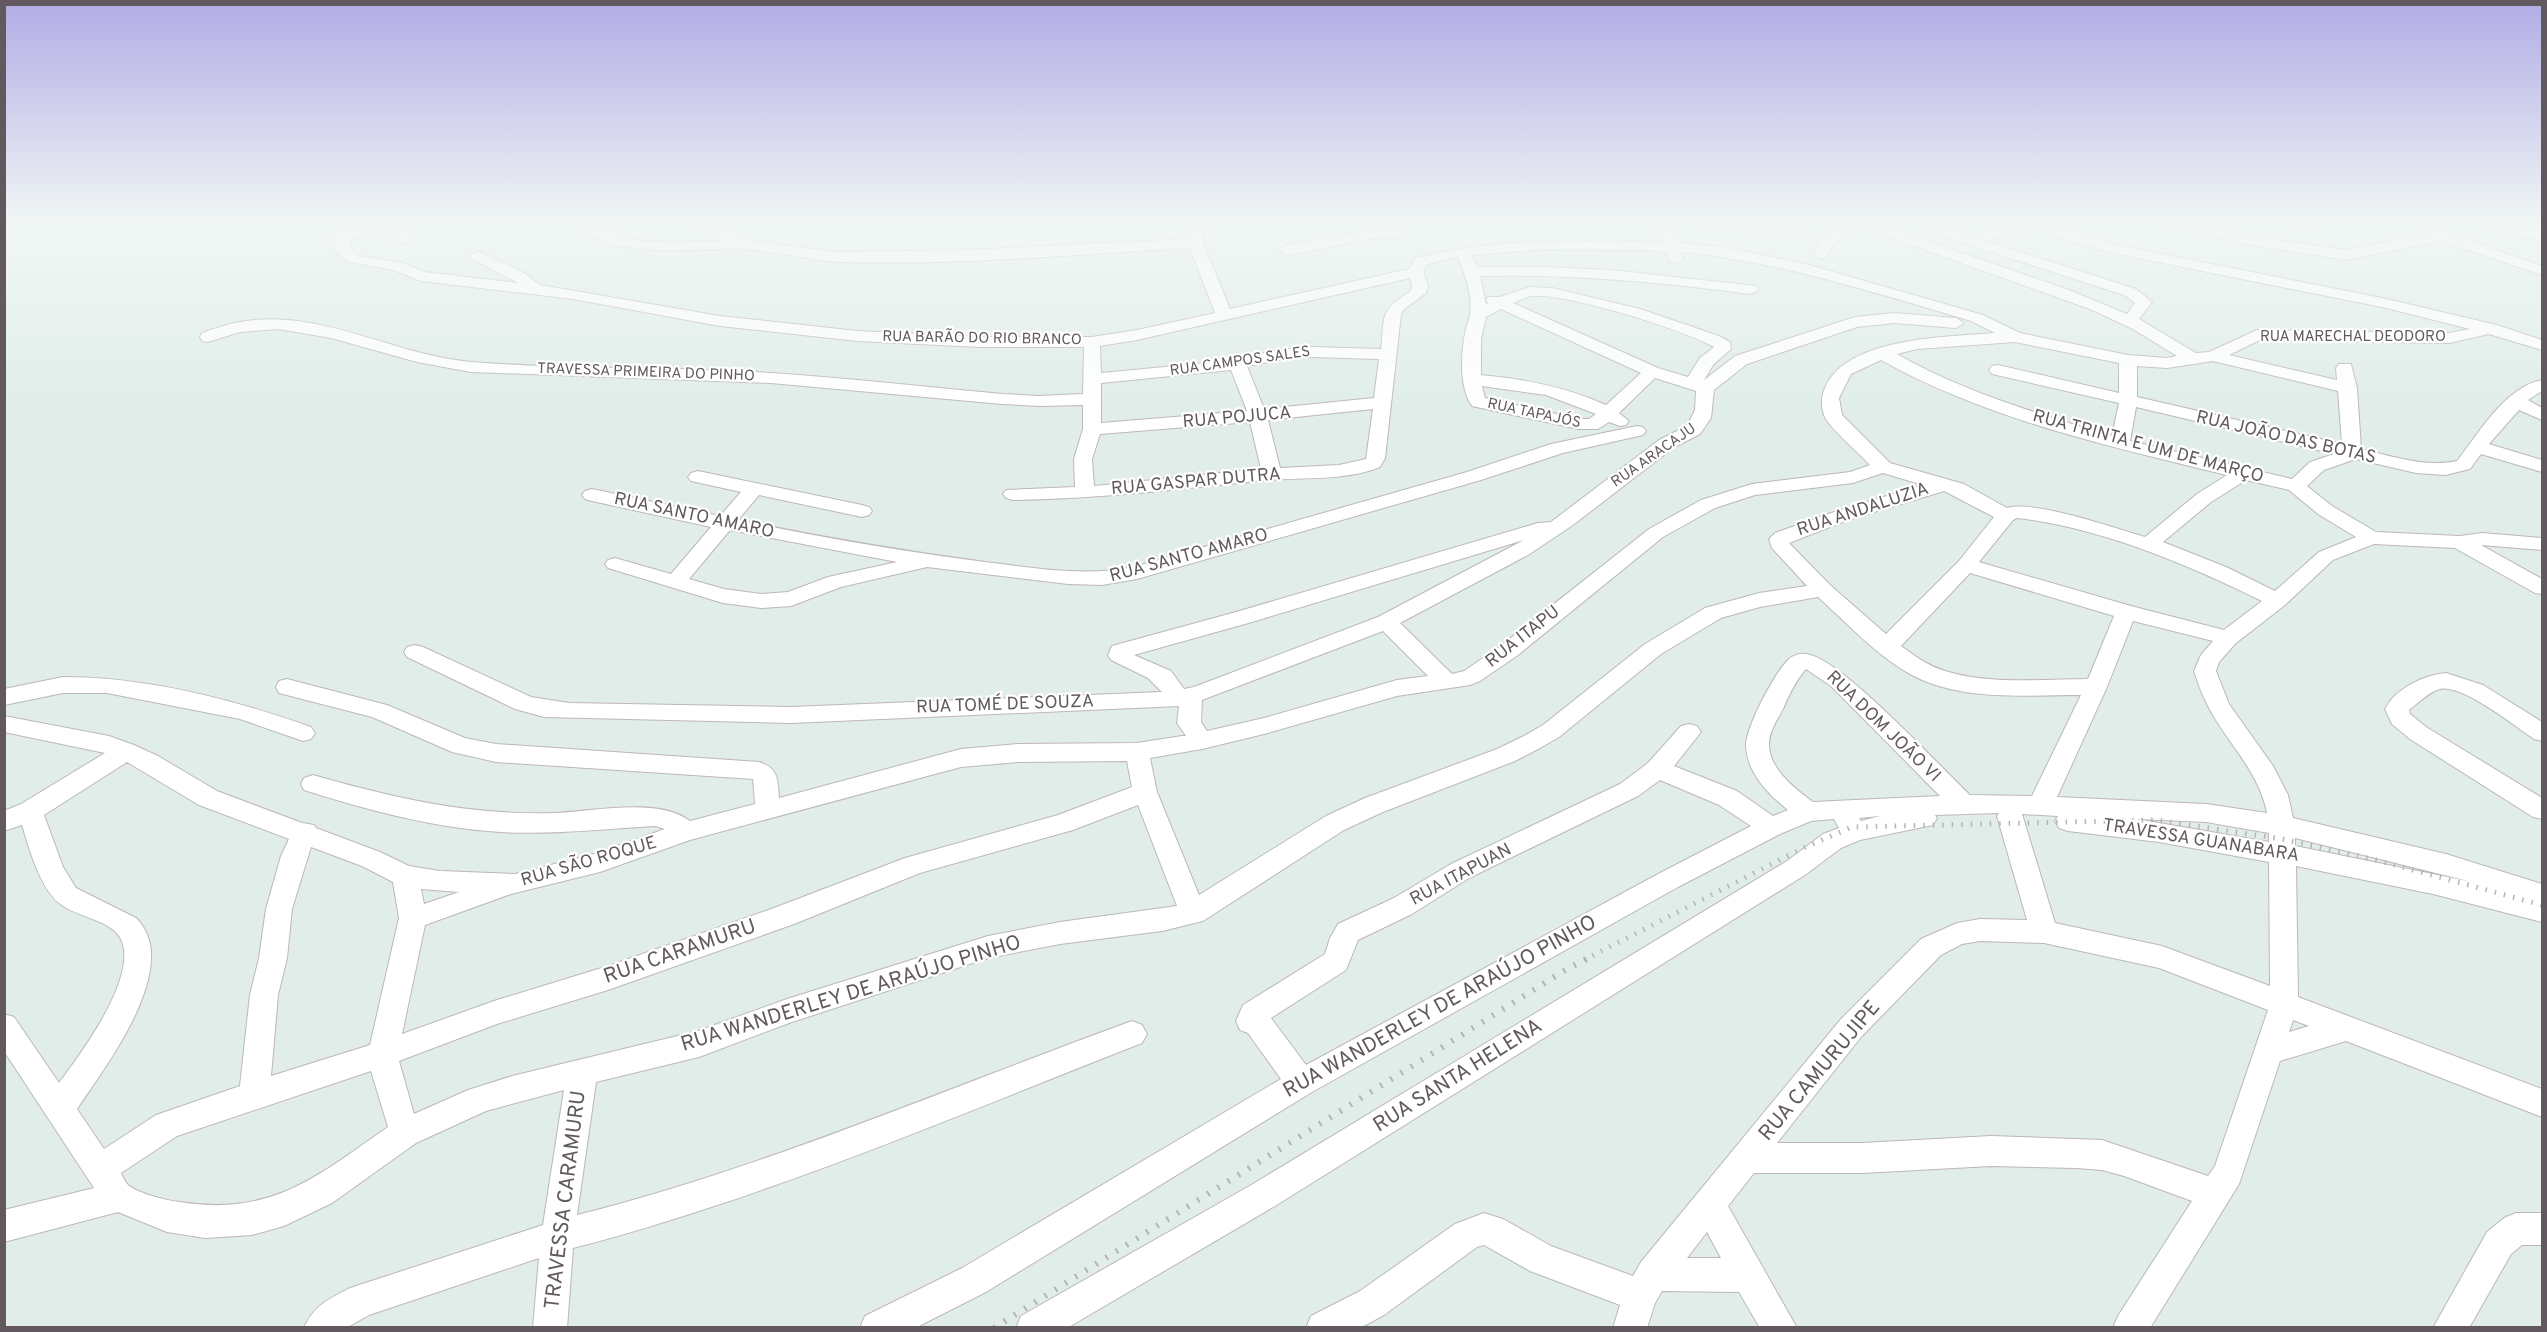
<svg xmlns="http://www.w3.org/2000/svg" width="2547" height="1332" font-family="Overpass,sans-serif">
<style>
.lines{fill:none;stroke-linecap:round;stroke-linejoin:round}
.minor-casing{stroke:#beb6ba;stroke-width:2}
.minor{fill:#fff;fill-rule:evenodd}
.rail-far1{stroke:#b5b4b5;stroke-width:5;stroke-dasharray:1.5 8;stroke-linecap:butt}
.rail{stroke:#b5b4b5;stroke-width:6;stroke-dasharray:2 10;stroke-linecap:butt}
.labels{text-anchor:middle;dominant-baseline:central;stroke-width:4.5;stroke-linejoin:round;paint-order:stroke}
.far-street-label{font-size:15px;fill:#62595e;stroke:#fff}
.street-label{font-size:18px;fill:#62595e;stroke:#fff}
.near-street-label{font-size:21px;fill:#62595e;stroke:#fff}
</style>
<rect width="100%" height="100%" fill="#e0ede9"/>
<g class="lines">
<g class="minor-casing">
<path id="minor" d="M336,224H350V229L371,224H403L413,240L411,243H401L391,228L350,238V250L360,256L403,263L424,272L518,283L473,259L470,256L478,251L524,273L540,285L720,316L857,331L979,337H1092L1137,330L1215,313L1190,248C1074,254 955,266 839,262C808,260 776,251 744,249C700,247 609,262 578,224C602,223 612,237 635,240C664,244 696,241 725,241L698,224H716L749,241L838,252L968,250L1189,239L1191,225L1214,224L1212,227L1203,230V243L1230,309L1409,269L1416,258C1498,237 1579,241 1663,242L1655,224H1669L1679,243L1725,247L1809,265L1983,315L2020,333L2128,355L2167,358L2177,356L2131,328L2090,309L1861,227L1837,240L1826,257L1821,259L1813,254C1834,222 1842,224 1878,224L2069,290L2127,314L2135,303L2124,295L1914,227L1912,224H1933L1971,236L2013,224H2027L2026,229L1986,241L2136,289L2152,302L2139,319L2196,353L2209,352L2257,330L2449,333L2470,329L2382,307L2113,253L2076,243L2035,227L2033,224H2053L2115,245L2382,298L2497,325L2542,340V350L2489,334L2449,343L2260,340L2229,355L2337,380L2336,368L2339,364H2351L2357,388L2361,449C2392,456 2425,468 2457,461C2479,433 2505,387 2542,380V391L2528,400L2542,408V420L2519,410L2489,444L2542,460V472L2481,454L2470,469L2445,475L2416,473L2356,459L2324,470L2307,486L2332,506L2376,532L2460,536L2482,533L2542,538V550L2481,545L2542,579V594L2535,593L2455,548L2374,544L2333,560L2285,605L2236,643L2219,662L2216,671L2229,704L2273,766L2288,795L2293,818L2446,854L2542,884V922L2433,894L2296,866L2298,997L2542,1089V1117L2346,1041L2280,1061L2239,1184L2150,1328H2113L2118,1316L2192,1201L2124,1176L2102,1170L2076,1168L1991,1166L1862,1173H1754L1728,1206L1797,1328H1760L1739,1292L1662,1291L1655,1303L1647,1328H1613L1620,1305L1530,1271L1484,1245L1477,1247L1384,1315L1360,1328H1306L1311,1316L1360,1291L1455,1224L1484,1213L1503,1219L1551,1246L1633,1276L1641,1262L1841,1019L1921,939L1957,923L1980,919L2027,920L1997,816L1999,813L1935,815L1937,818L1933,825L1860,840L1841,848L1805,875L1275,1206L1067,1328H1016L1021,1316L1253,1184L1787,861L1823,834L1839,828L1834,819L1811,821L1780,834L1678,887L1312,1092L986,1292L915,1328H860L865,1316L962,1268L1281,1079L1248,1033L1240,1030L1236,1021L1243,1005L1325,954L1330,938L1338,924L1394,898L1451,864L1620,784L1648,763L1681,726L1689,724L1697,726L1701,732L1674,766L1737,791L1773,816L1788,810C1768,794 1748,774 1746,747C1745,728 1775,672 1789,659C1793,655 1801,653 1806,654C1840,657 1940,767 1970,795L2032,796L2081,695C2025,695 1961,702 1910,674C1876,655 1847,623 1818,597L1760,607L1721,618L1661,654L1559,737L1540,748L1515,761L1383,812L1344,830L1203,921L1162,931L1060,944L988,958L792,1022L699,1057L596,1082L577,1215C768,1167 947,1088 1132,1021L1142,1025L1147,1034L1142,1043C955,1116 769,1197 573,1248L567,1328H533L539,1258L369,1315L346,1328H304C313,1306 330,1298 350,1288L543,1225L564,1090L486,1111L416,1143L332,1203L284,1226L252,1235L205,1238L167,1232L118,1212L4,1242V1210L94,1188L4,1051V1014L14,1017L59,1083C80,1055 143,971 119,936C109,920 74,916 59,903C40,888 29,848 22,825L4,831V811L21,804L105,753L4,732V716L109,736L134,745L158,756L217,791L302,823L314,825L316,828L380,852L409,866L440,871L515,874L598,853L665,829L655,826C604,829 552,835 500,832C433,828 368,810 304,790L301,784L304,778L313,775C393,798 472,816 556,813C595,811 659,797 690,821L755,804L753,779L496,762L452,752L372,717L279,693L276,687L279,681L287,679L387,705L465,738L496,744L759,762C778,768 778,779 779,798L961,749L1019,744L1137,743L1182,736H1186L1177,723L1179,706L791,723L544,717L515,709L407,657L404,652L407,647L415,645L423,647L531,697L569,703L791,707L1162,692L1148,678L1111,660L1108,655L1112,646L1236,612L1538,523L1551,522L1659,440L1687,426L1695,410L1696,391L1655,378L1619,413L1629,421L1626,425L1620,426L1609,422L1598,429H1579L1472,406C1459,388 1461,354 1465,333C1466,327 1469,321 1470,315C1473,296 1465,274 1458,257L1427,264L1423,272L1428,285L1426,293L1403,310L1401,314L1385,458L1380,467C1345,481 1307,477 1270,480C1184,488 1099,499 1013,500L1006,498L1003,494L1006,490L1075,487L1074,459L1083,429V405L1039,406L1002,404L771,383L471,372L417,362L331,338L278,329L240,332L208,342L202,341L200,337L202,333C216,328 231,323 246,321C324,310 396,356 472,362C572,370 672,366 771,373C848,378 925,387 1002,394L1039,396L1083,394L1084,347H979L857,341L720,326L573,299L421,281L394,270L349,262L334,251ZM1549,249L1666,251L1670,262L1675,264L1683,259L1681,252C1781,262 1876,293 1971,321L1995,333C1948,337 1846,337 1825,388C1821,397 1821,406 1824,415C1827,426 1861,455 1870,465L1850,472L1752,484L1701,500L1649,529L1502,645L1464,671L1452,674L1400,623L1528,555L1573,525L1673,448L1700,434L1711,418L1714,390L1747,364L1857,327L1894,323L1956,328L1964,323L1956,318L1894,313L1855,317L1735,356L1704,380L1713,365L1731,349L1730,342L1719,336L1640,309L1552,288L1530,287L1500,297H1488L1486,300L1488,303L1486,304L1480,276C1571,274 1660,282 1750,294L1756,292L1758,289L1756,286L1612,270L1543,267H1477L1472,255ZM1410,278L1412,285L1411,291C1379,311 1385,314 1381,349L1312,347L1285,349L1218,362L1101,373L1100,346L1137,340ZM1530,296C1567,293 1681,329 1714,347L1700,358L1688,377L1658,368L1513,303ZM1501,309L1641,373L1606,405C1566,387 1525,379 1481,375V339L1486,317ZM2015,342L2119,363V393L1998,365L1992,366L1989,370L1992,374L2119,403L2112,436C2039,414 1963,392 1897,354L1917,349ZM1312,357L1379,359L1374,398L1264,409L1247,366L1285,359ZM1881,360C1986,419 2111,447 2227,475L2197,494L2145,537C2114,528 2035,500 2007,508L1964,484L1890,463L1842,415L1839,398L1851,374ZM2213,361L2338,391L2342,444L2137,397V366L2167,368ZM1231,370L1247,411L1101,423V383ZM1482,386L1546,395L1596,414L1589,419H1579L1485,398ZM2136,407L2334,454L2310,462L2292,479L2130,441ZM1373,409L1366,459L1339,465L1280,468L1268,420ZM1250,422L1261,469L1094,486L1092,459L1100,434ZM1883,473L1923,485L1834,512L1775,533L1769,539L1772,548L1807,586L1759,593L1705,608L1645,644L1543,725L1524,736L1497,749L1365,798L1326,816L1199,895L1157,792L1150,758L1202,749L1264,734L1397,696L1470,685L1480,681L1518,655L1663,537L1715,508L1755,495L1853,483ZM2246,480L2289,490L2318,514L2356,537L2319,552L2275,591L2226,567L2163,542L2211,502ZM1944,491L1994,517L1959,561L1886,634L1830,585L1789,543L1848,520ZM2017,518C2102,528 2186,564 2262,601L2224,630L2131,606L1979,562L2013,520ZM1524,540L1378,617L1194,687L1184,689L1171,671L1134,655L1252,622ZM1970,573L2114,616L2088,679C2041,679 1990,685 1945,671C1928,666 1915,656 1901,646ZM2133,621L2213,641L2201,655L2194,671C2198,683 2202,695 2208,706C2227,743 2259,771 2267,813L2206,804L2057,797L2107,687ZM1383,631L1428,676L1397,680L1264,718L1207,731L1201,722L1202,700ZM1806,669L1831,686L1940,796L1813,802C1791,786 1759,761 1772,730C1775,723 1779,716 1783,709C1789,695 1796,680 1806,669ZM1127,761L1132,787L1058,815L905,858L774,908L608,966L494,1001L402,1034L425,925L511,894L600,872L690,840L961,767L1019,762ZM127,762L199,805L289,839L281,856L266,909L259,958L250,995L240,1086L156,1115L104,1149L77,1109C105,1067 184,965 136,918L76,888L63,867L44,815ZM1660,780L1719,805L1751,826L1660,873L1306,1065L1271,1018L1346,970L1358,940L1412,914L1469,878L1638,796ZM1138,805L1177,906L1060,922L988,936L787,999L698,1031L512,1076L468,1090L414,1114L399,1061L497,1024L608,990L794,924L920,873L1073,830ZM2022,814L2058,816L2055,821L2059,828L2068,831L2159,842L2269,862L2270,986L2162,946L2055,923ZM1880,816L1861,821L1859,818ZM2136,819L2206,822L2269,833V842ZM2295,838L2472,882L2295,846ZM311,847L362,866L393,882L399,918L370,1045L271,1076L278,995L287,958L292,909ZM421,889L459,892L424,904ZM1980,941L2044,943L2159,968L2268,1010L2215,1166L2208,1176L2102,1140L1991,1136L1862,1143H1777L1861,1037L1941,955L1962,944ZM2293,1020L2309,1026L2289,1032ZM371,1071L388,1127C317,1176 272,1217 180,1202C168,1201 137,1193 128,1185C125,1182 123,1177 121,1173L177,1136ZM1707,1232L1721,1258H1687Z
M1695,224H1749L1804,229L1811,233L1804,237L1702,228Z
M2172,224H2196L2246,236L2347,250L2429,234L2416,224H2433L2447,233L2542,266V275L2441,241L2347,260L2246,244L2174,227Z
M2297,224H2327L2328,226L2321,230L2299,227Z
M2482,224H2506L2542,233V241L2484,227Z
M1396,230L1401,231L1403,234L1401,237L1368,239L1287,255L1279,250L1287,245L1368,231Z
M1637,426L1643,427L1646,431L1643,435L1563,453L1481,480L1137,579L1102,585L1068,584L927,567L841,587L791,606L761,608L723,603L608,568L605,564L608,560L615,558L671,574L711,527L592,501L585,499L582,495L585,491L592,489L720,516L741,492L691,481L688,477L691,473L698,471L862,505L869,507L872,511L869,515L862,517L759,495L738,520C820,537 902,551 985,562C1035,568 1085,577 1134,567L1467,472L1551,444ZM730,530L897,562L828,577L788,592L761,594L724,589L689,579Z
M2446,673L2483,685L2542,722V741L2534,739C2514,726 2463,684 2440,689C2429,692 2418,703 2409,710L2410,714L2426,727L2542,798V819L2533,817L2410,739L2392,724L2385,709C2396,688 2424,675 2446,673Z
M63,677C147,677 232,699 311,727L315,733L311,739L303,741L240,719L107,693H63L4,705V689Z
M2516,1213H2542V1245H2522L2511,1254L2469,1328H2433L2487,1232L2504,1218Z"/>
</g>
<use href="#minor" class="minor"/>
<path class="rail-far1" d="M1584,960L1799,850L1852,827L2156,820L2282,839L2376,860L2542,905"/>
<path class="rail" d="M994,1328L1567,969L1587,959"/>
</g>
<linearGradient id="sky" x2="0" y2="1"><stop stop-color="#b1ace5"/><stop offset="0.55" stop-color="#f1f7f5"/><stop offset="1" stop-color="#f1f7f5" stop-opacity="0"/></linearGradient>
<rect width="2547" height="410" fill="url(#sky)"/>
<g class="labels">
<g class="far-street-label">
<text x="2353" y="337">RUA MARECHAL DEODORO</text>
<text transform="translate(982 339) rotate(1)">RUA BARÃO DO RIO BRANCO</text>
<text transform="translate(1240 362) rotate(-8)">RUA CAMPOS SALES</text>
<text transform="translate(646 373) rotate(2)">TRAVESSA PRIMEIRA DO PINHO</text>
<text transform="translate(1534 414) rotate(12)">RUA TAPAJÓS</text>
<text transform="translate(1654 456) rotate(-35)">RUA ARACAJU</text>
</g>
<g class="street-label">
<text transform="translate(1237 418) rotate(-5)">RUA POJUCA</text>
<text transform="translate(2286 438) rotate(13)">RUA JOÃO DAS BOTAS</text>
<text transform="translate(2148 447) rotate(15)">RUA TRINTA E UM DE MARÇO</text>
<text transform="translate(1196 482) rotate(-5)">RUA GASPAR DUTRA</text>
<text transform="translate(1863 510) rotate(-18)">RUA ANDALUZIA</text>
<text transform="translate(694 516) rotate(12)">RUA SANTO AMARO</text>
<text transform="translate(1189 556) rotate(-15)">RUA SANTO AMARO</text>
<text transform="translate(1523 637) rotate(-38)">RUA ITAPU</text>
<text transform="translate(1005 705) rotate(-2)">RUA TOMÉ DE SOUZA</text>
<text transform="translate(1883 727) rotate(44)">RUA DOM JOÃO VI</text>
<text transform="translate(2201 841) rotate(9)">TRAVESSA GUANABARA</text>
<text transform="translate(589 862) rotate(-16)">RUA SÃO ROQUE</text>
<text transform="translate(1461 875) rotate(-28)">RUA ITAPUAN</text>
</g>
<g class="near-street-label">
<text transform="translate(680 952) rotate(-19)">RUA CARAMURU</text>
<text transform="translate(851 994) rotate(-17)">RUA WANDERLEY DE ARAÚJO PINHO</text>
<text transform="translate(1440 1007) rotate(-29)">RUA WANDERLEY DE ARAÚJO PINHO</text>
<text transform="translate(1820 1071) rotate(-50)">RUA CAMURUJIPE</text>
<text transform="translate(1458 1076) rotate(-32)">RUA SANTA HELENA</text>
<text transform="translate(566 1200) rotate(-83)">TRAVESSA CARAMURU</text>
</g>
</g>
<rect width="2547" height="1332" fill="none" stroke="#62595e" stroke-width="12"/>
</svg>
